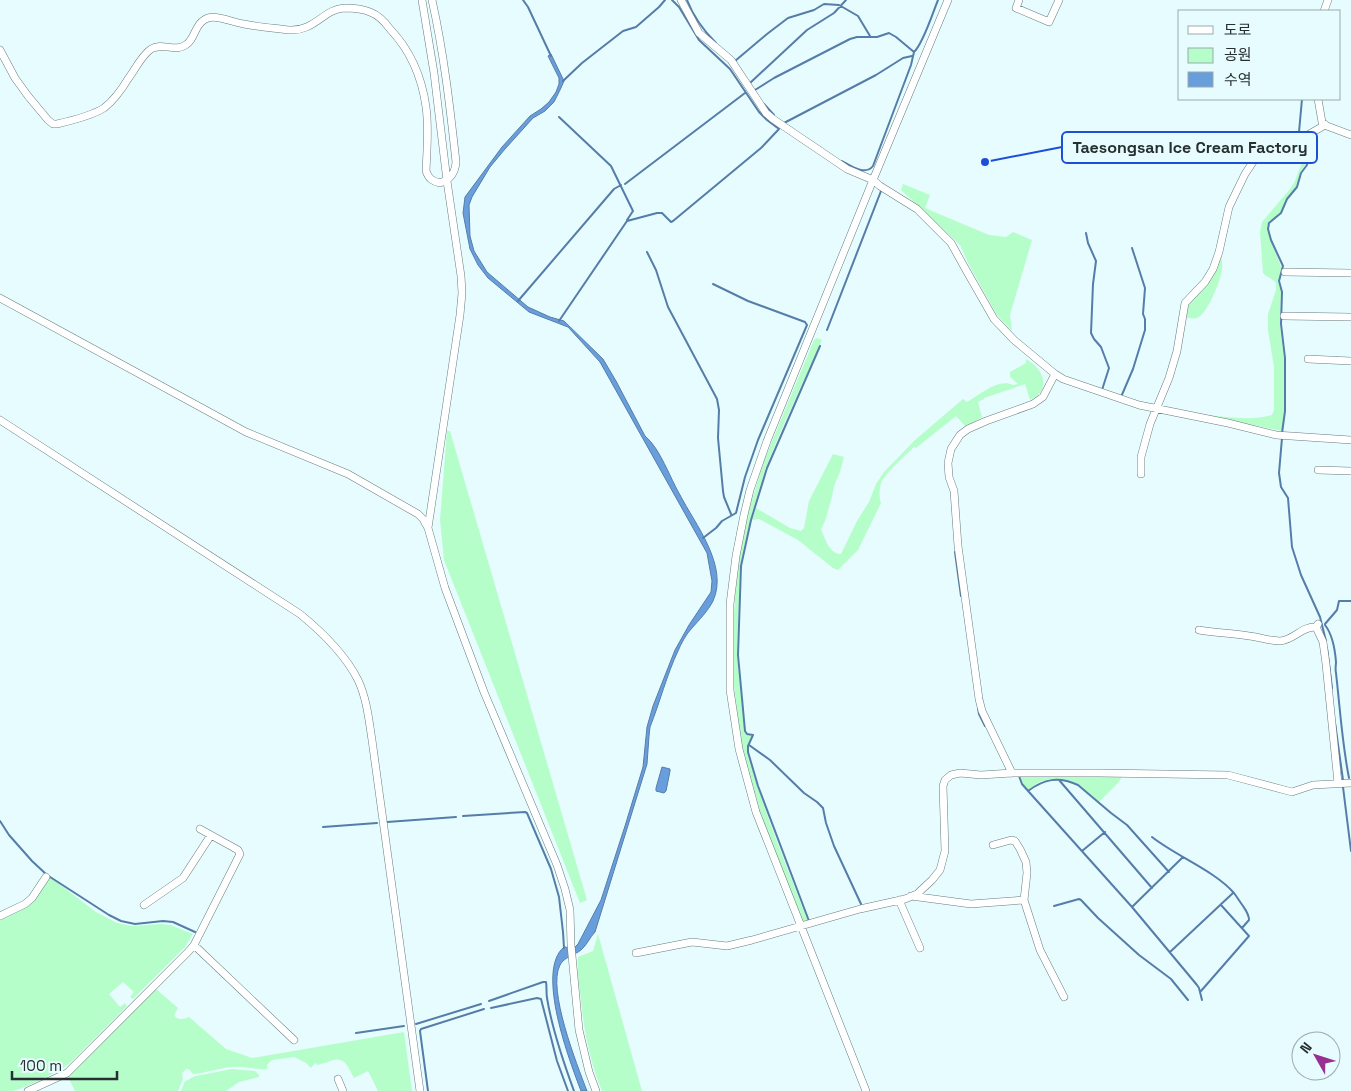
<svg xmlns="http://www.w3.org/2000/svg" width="1351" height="1091" font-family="'Space Grotesk','Noto Sans KR',sans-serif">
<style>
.green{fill:#b5feca}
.water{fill:#699edd;stroke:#557da9}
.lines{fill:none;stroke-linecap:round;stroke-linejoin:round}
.stream{stroke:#557da9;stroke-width:2}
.minor-casing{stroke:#687b7d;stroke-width:8}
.minor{stroke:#fff;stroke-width:7}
.leader{fill:none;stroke:#1d4ed8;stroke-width:2}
.callout-dot{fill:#1d4ed8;stroke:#e7fcfe;stroke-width:2}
.callout{fill:#e7fcfe;stroke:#1d4ed8;stroke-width:2}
.callout-label{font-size:16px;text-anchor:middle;font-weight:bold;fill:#272f30}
</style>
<rect width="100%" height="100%" fill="#e7fcfe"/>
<path class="green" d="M1300,138L1304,143L1307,160L1306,164L1300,172L1297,186L1286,199L1281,212L1268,223L1267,230L1282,269L1278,282L1281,292L1280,325L1284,358V411L1282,431L1206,415C1229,417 1250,421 1272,415L1274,410V367L1268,330V314L1276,290V283C1272,278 1267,278 1263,273L1260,232L1262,222L1290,189L1294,183L1305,155L1295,141Z
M903,184L930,195L925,208L989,235L1006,237L1013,232L1032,240L1010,315L1012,331L997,315L969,265L960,245L901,190Z
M1221,253C1221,258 1223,264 1222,269C1221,280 1207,315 1197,318C1193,319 1189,318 1185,317L1187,304Z
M817,338L822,340L783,426L766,467L750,520L740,566L737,655L745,731L747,734L752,736L747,746V751C763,810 786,865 808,921L803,923L759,809L741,746L734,685L732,643L736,585L740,550L750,506L765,458L814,340Z
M1026,359C1043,368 1053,390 1030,400L1025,384L984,398V399L978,402L982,417L966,427L956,416L916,448L914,447C906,455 885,473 881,483C879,490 879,497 881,503L858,550L838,570L833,568L798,540L759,519L752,520L756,508L790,528L801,531L804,528L809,501L833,454L844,457L840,472L834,486L832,497L825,521L821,529C825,538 829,554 841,554L857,521L869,502L876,484L884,472L915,440L963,399L967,402C980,395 998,378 1013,385L1018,384L1010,377V372L1026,363Z
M447,431H450L587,900L580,903L444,560L440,520Z
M1020,775L1120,776L1122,777L1118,783L1099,802L1078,784L1059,779H1049L1039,782L1028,790L1020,779Z
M50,877L96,912L117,923L132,926L161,924L171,925L193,934L185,947L133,999L130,997L134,992L123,982L109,994L120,1007L125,1003L127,1006L69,1064C57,1072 25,1089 12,1091C8,1091 4,1091 0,1091V918L34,899Z
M598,934L642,1091H602C590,1062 584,1031 581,1000C579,986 577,972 578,957L593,951Z
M156,989L178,1008L174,1015C177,1021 184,1019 189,1017L226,1049L252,1058L404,1032L412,1091H378L368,1071L354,1078C348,1067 345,1055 330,1061C327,1063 322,1063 318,1065L315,1063L311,1068L306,1063L294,1057L272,1060L267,1065V1069C255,1070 244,1066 232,1067C219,1068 206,1073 193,1074L189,1069H186L182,1073L183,1079L178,1091H75L67,1075L73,1071Z
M232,1069L255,1071L259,1075V1077L239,1082L226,1091H181L185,1081C190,1080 191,1077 196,1076C208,1074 220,1071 232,1069Z"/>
<path class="water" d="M551,54L564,81L560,90L554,102L545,111L533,118L505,149L490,167L472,197L469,205L470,236L474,251L487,272L528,307L550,317L564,321L603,359L616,381L645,436C660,448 670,478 680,495C695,524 729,566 713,601C708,611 699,620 692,628C686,634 681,644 678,651C667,674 660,702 650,727L649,736L647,764L595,932C590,937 587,945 581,950C575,955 564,957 560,965C547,989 577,1065 587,1091H581C570,1062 535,971 564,947L574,948L578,944L601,900L625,826L643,767L647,727L653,706L675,650L689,625L711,592L712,581L707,553L600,362L568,327L529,312L488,278L478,265L470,249L463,213L465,197L502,147L530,116L541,109L549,102L556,92L559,84V78L548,56Z
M662,767L670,769V771L666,791L664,793L656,791V788Z"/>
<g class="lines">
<path class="stream" d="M523,0L528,7L551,56
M687,0C693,16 704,31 716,43
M735,61L767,34L788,18L814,10L824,4L839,5L858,16L870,36
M563,81L582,63L623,31L636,27L659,7L665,0
M750,83L807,30L834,13L846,0
M755,90L774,78L850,39L857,37H877L889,33L896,37L914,52
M764,104L774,115
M559,117L611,166L633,211L627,220
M784,123L876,75L903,58L912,56
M1300,136L1299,132L1302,99
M842,161C851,166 865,176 873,166L911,65L914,52C923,44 933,12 938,0
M625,184L745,93
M1086,233L1088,243L1096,261L1093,284L1091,333L1094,339L1101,347L1109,368L1102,390
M647,252L656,270L668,307L717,399L719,410L718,438L723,491L724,497L731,514
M518,301L614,189L621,185
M559,321L627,221L657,213H662L671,222L673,221L761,148L779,129L767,120L759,112L730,69L699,40L679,7L672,0
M827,330L881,191
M1121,397L1133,369L1145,330V319L1143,314L1145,288L1132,248
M1282,433L1285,411V358L1281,324L1282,292L1279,281L1283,266L1271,240L1268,229L1269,223L1281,213L1287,199L1297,187L1301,173L1307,165L1308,159L1305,142L1303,140
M1282,438L1279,473L1281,487L1288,498L1292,547L1301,575L1320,617L1326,641
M703,538L716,528L722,521L736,513L745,477L758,440L807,325L805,322L748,301L713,284
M955,552L961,596
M1325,624L1337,610L1339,601H1351
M1325,625C1332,634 1335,649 1336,662C1336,665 1335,669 1336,673C1340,708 1342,743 1349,778
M1327,648L1332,688
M978,707L979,714L985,726
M1335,723L1343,780
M749,745L770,760L804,793L817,802L823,808L826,823L834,846L861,904
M1019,776L1022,784L1029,792L1132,907L1197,985L1199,988L1202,1000
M1059,780L1152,888
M1343,787L1351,851
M1028,791C1044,779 1058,776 1078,785L1111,813L1127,825L1169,872
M463,816L525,812L527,813L551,869L559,897L563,932L564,948
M0,821L9,835L32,861L47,875L109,915L121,921L135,924L163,921L173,922L195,932
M387,822L456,817
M323,827L377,823
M1152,837C1176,856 1215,871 1234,893C1237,897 1240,902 1243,906C1246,911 1249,914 1249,920L1242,928
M1082,851L1105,832
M1054,906L1079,899L1081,900L1098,918L1139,955L1171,979L1188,1000
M1132,907L1183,857
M809,921L758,786L748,752V746L753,735L747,734L745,731L738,655L741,566L751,520L767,468L820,346
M1170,952L1233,893
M1201,991L1249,936L1221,905
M489,1001L543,982H546C547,987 546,992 547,998C552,1029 563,1061 574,1091
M491,1008L537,998L541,999L557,1061L568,1091
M416,1024L481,1004
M356,1033L404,1026
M428,1091L420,1031L421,1029L484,1009"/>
<g class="minor-casing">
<path id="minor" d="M422,0L434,73L447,181L461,276L462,293L460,315L428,528
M681,0L699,33L731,60L766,113L773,119L847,169L873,180L880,186L917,209L951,243L966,270L994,319L1014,340L1055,374L1063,379L1139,405L1228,423L1276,435L1351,440
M1019,0L1016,8L1049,22L1059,0
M1324,11L1328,0
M0,50L15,78L28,96L48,120L53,124H57C70,121 93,115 104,108C113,101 122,89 128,79C135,70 141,56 151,49C162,42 176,53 187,44C195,38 195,25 204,20C208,17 214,17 219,18C227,19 236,23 244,24C259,27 274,28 289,30C314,32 324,9 344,8C352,8 363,9 370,12C378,15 385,22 390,29C410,50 422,78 426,107C429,128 427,149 426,171C429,179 432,181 440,183C451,179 455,173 456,162C450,107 444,54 432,0
M1318,99L1322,122L1327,126L1351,135
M1129,137L1203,145L1250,155L1257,156L1291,139L1306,136L1325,125
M1285,272L1351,273
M0,298L246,432L348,474L418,514L423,519L428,528L445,588L484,692L557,865L565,889L570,910L571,945L579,1030L589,1072L596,1091
M1284,316L1351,317
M1308,359L1351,361
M0,420L300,614C322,632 345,654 358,680C367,699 369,721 372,740L420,1091
M1318,470L1351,471
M1141,474V457L1150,424L1169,378L1177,351L1185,303L1205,282L1213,269L1219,252L1229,207L1245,174L1257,156
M1316,627L1323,642L1326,664L1338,783
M1199,630C1215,633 1232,633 1249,636C1259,637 1270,641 1280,641C1294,640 1302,626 1316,627L1318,624
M1012,773L982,711L979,699L958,546L954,491L949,477L948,463L951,449L960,435L968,429L986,421L1033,404L1043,397L1055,374
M993,845L1011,840L1015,841L1020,849L1026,862L1027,873L1024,900L1040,950L1064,997
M911,896L971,904L1024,900
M899,900L920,948
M144,905L183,878L211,835
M0,916L25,904L32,898L46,877
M194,945L294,1040
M636,953L692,942L727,946L752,940L860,909L905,899L917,894L932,880L940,870L945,851L943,786L945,780L951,775L960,773L981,775L1012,773H1100L1228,775L1292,792L1313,785L1351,783
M338,1079L343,1091
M28,1091L67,1073L188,952L194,945L240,854L238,850L200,829
M866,1091L756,812L739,749L730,690V604L736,556L744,515L750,490L767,441L873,180L948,0"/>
</g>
<use href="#minor" class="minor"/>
</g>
<path class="leader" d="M985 162L1062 147"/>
<circle class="callout-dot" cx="985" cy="162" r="5"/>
<rect class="callout" x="1062" y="132" width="255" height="31" rx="5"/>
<g class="callout-label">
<text x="1190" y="153">Taesongsan Ice Cream Factory</text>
</g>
<rect x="1178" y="10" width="162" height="90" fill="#e7fcfe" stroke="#9aaaac"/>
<rect x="1188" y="26" width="25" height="8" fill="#ffffff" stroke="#9aaaac"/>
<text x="1224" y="35" font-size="15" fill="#272f30">도로</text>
<rect x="1188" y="48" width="25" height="15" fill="#b5feca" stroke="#9aaaac"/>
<text x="1224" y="60" font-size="15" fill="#272f30">공원</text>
<rect x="1188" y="72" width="25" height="15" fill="#699edd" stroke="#9aaaac"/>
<text x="1224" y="85" font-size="15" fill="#272f30">수역</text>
<g transform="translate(1316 1056) rotate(309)"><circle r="24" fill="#e7fcfe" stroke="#9aaaac"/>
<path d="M0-4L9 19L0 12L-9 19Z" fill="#982f93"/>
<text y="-8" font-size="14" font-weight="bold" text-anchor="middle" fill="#272f30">N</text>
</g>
<path d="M12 1071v8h105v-8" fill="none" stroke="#272f30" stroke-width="2.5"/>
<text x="20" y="1071" font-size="15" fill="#272f30" stroke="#e7fcfe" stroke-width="4" paint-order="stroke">100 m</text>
</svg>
